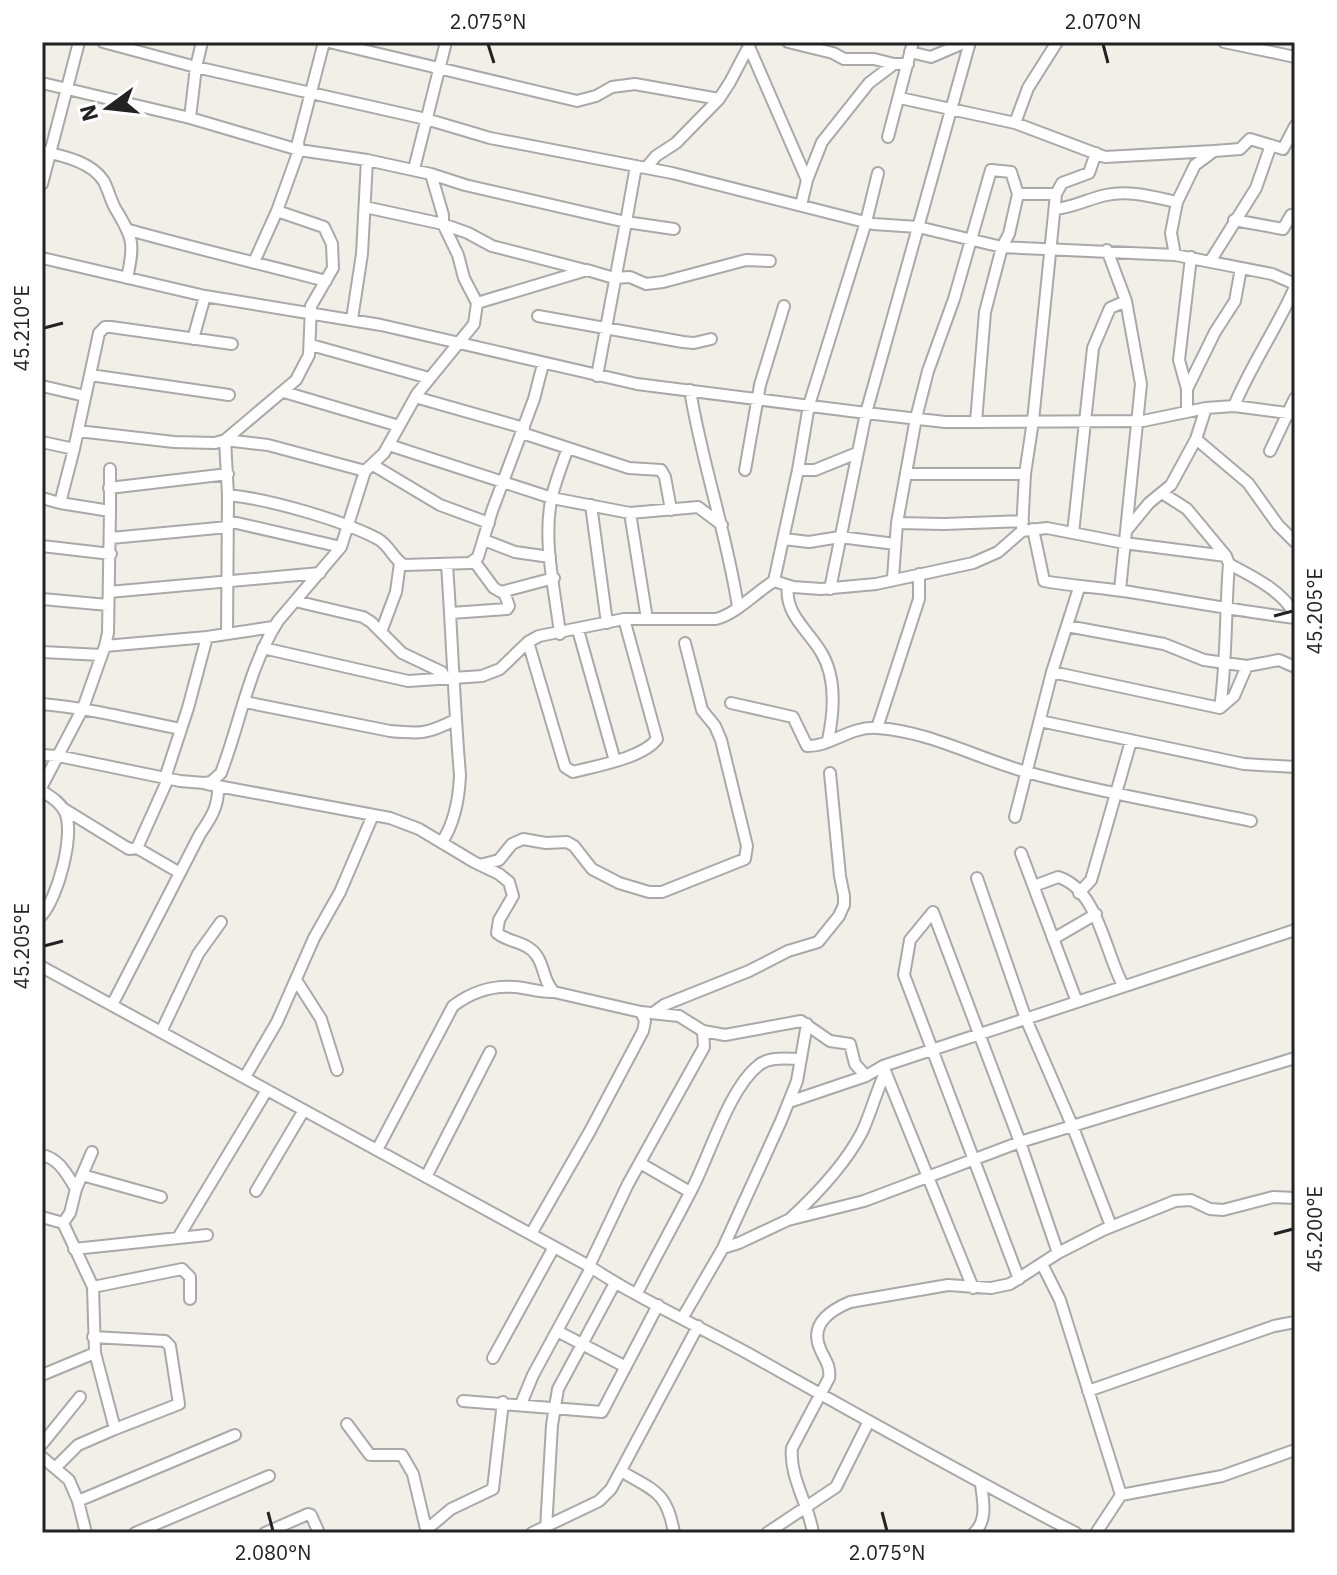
<svg xmlns="http://www.w3.org/2000/svg" width="1337" height="1575" font-family="'IBM Plex Sans',sans-serif">
<style>
.lines{fill:none;stroke-linecap:round;stroke-linejoin:round}
.minor-casing{stroke:#a9a9a9;stroke-width:14}
.minor{stroke:#fff;stroke-width:10}
.ticks{fill:none;stroke:#222;stroke-width:3}
.neatline{fill:none;stroke:#222;stroke-width:3}
.ticks-label{font-size:20px;text-anchor:middle;fill:#222}
</style>
<rect width="100%" height="100%" fill="#f2efe9"/>
<g class="lines">
<g class="minor-casing">
<path id="minor" d="M103,42L196,67L426,119L490,138L672,173L873,224L918,227L1002,247L1175,255L1272,274L1295,284
M329,42L577,101L596,96L612,87L635,84L719,99
M747,42L807,180L801,205
M788,42L833,53L844,59H874L894,64
M1224,42L1295,57
M910,52L931,57L966,42
M42,83L190,118L299,150L367,160L431,174L443,215V224L458,255L464,278L477,303L474,324L417,394L384,453L365,471L341,547L278,621C249,667 240,723 221,773L211,782L204,783L180,781L58,756L42,755
M900,98L1015,123L1105,157L1214,151
M190,118L196,67L202,42
M1015,123L1028,88L1057,42
M888,137L913,42
M42,151C62,156 90,161 103,180C108,188 110,199 115,208C133,238 135,243 127,278
M646,168L656,156L676,143L719,99L730,82L751,42
M414,169L446,42
M431,174L465,185L626,222L636,166
M807,180L822,142L869,83L894,64H908
M42,184L79,42
M1056,194L1062,183L1089,173L1096,153
M1177,202L1195,165L1214,151L1240,149L1250,139L1283,149L1295,126
M365,207L443,224L468,233L492,246L585,270
M1056,209C1074,207 1088,199 1106,195C1130,190 1153,197 1177,202L1171,233L1175,255
M1234,220L1283,229L1291,215L1295,216
M129,230C194,248 261,264 326,281
M1107,250L1126,301L1141,384L1120,590
M42,258L205,296L381,325L637,384L866,413L945,422H976L1143,421L1206,408L1234,406L1295,414
M1211,260L1256,188L1271,145
M254,262L277,211
M477,303L587,270L614,278L630,277L646,284L663,282L746,260L770,261
M538,316L683,342L694,343L711,339
M352,319L362,254L367,160
M193,339L205,296
M311,345L429,378
M90,375L229,395
M597,376L626,222L674,229
M42,386L85,396
M1187,389L1215,332L1235,301L1241,268
M690,390C702,464 727,534 738,607
M284,392L399,426
M415,397L524,428
M1234,406C1251,365 1277,328 1295,287
M1187,412V389L1179,360L1191,257
M976,422L985,312L1002,247L1009,234L1018,194H1056L1033,421L1025,474L1022,531
M78,431L174,442L215,443L225,440L268,445L365,471
M522,433L629,468L661,470L665,477L671,510
M1196,439L1248,483L1278,525L1295,542
M42,442L74,449
M389,445L552,498L630,513L698,507L722,525
M1270,451L1295,398
M373,465L440,505L489,523
M110,469V511
M745,470L760,385L784,306
M798,470H815L857,453
M907,474H1025
M109,488L228,474
M1162,493L1187,509L1226,556L1229,564C1252,576 1283,591 1295,615
M228,495C269,499 342,520 378,539C390,546 393,559 404,565L470,563L478,557L492,511L534,399L543,364
M42,498L60,503
M591,505L607,623
M630,513L647,619
M228,521L341,547
M897,523L944,524L1023,521
M1033,529L1044,581C1070,586 1097,587 1123,591C1181,600 1237,611 1295,618
M1126,531L1149,503L1171,485L1196,439L1206,408
M1073,533L1093,348L1110,308L1126,301
M111,538L228,527
M784,539L809,542L840,537L895,544
M484,540L515,552L550,557
M42,546L111,554
M474,561L494,588L501,592L554,578
M893,578L897,523L916,418L928,371L954,299L991,170L1011,172L1018,194
M774,581L793,587L821,589L876,584L973,563L998,552L1022,531L1047,528L1124,543L1226,556
M788,586C784,614 809,631 821,652C837,678 834,712 828,740
M830,589L866,413L970,42
M109,592L320,573
M42,599L108,605
M295,601L363,617L371,622L402,653L442,672L445,678
M451,613L507,609L509,606L504,592
M1067,626L1164,644L1204,660L1247,666L1279,660L1295,667
M578,630L615,761
M381,632L396,592L400,563
M227,634L228,495L225,440L296,380L309,355L311,306L333,268L332,244L324,227L277,211L299,150L298,142L324,42
M560,634C555,590 542,540 552,496C556,480 562,464 568,448
M528,642L565,767L573,772C596,766 643,758 657,739L624,619
M105,646L207,637L273,627
M263,648L408,681L468,677L482,676L500,669L528,642L539,636L624,619H716C736,614 755,593 774,581L798,470L809,405L866,222L878,173
M42,652L102,655
M1052,672L1220,708L1234,696L1247,666
M245,702L390,731C421,734 427,734 455,720
M731,703L793,717L807,746C830,747 850,726 877,728C927,731 975,757 1023,771C1098,792 1175,805 1251,821
M42,704C89,708 135,720 181,729
M1220,708C1227,660 1225,613 1229,564
M1040,721L1244,764L1295,767
M877,728L919,599V574
M165,778L188,708L207,637
M207,784L390,818L419,829L474,862L499,874L509,882L513,896L499,920L497,933C509,943 527,941 537,956C545,968 543,981 554,992L641,1012L679,1016L703,1031L704,1047L628,1184L589,1266
M42,786L83,708L105,646L108,633L110,511L60,503L74,449L99,333L105,327H111L232,344
M42,791C51,797 60,802 65,812C75,834 58,897 42,915
M64,809L129,849L137,848L168,779
M1015,817L1052,672L1079,588
M442,842C455,822 459,799 460,775C454,705 452,635 447,565
M137,848L180,873
M1021,853L1077,1002
M480,865L499,860L512,844L523,839L546,843L567,842L574,846L592,869L619,883L649,892H662L745,859L747,846L721,740L715,726L702,710L685,643
M977,878L1026,1019L1072,1125L1111,1226
M1034,886L1058,877C1098,889 1105,953 1123,985
M1079,893L1091,880L1094,870L1131,741
M1053,939L1096,914
M42,967L589,1266C639,1299 696,1325 749,1354C858,1415 966,1476 1076,1533
M296,980L321,1019L337,1070
M112,1005L200,834C211,818 219,806 218,786
M653,1013L664,1005L749,971L788,951L818,942L839,916L844,905V896L840,876L830,773
M703,1031L725,1035L801,1021L830,1041L850,1044L855,1064L866,1076
M161,1032L198,954L221,922
M883,1066L1295,930
M245,1077L277,1022L314,938L340,892L373,815
M789,1102L866,1076L883,1066L973,1288
M377,1150L453,1006C470,993 492,985 515,987C528,988 540,993 554,992
M42,1155C60,1159 67,1175 76,1189
M640,1163L690,1192
M82,1175L161,1197
M426,1177L490,1052
M256,1191L304,1110
M42,1217L63,1223L93,1287L95,1353L115,1429L78,1445L56,1467
M790,1219C817,1194 845,1165 862,1132C871,1113 876,1092 885,1073
M63,1223L70,1213L76,1189L92,1152
M531,1234L590,1131L643,1031L645,1021L641,1012
M179,1236L267,1090
M723,1248L739,1243L788,1220L864,1201L1020,1142L1295,1058
M74,1249L207,1235
M1042,1264L1060,1300L1121,1495L1096,1533
M1019,1279L904,975L910,940L933,912L1020,1142L1058,1253
M93,1287L182,1269L190,1277V1299
M637,1293C655,1258 674,1224 692,1189C710,1155 729,1088 759,1065C770,1056 787,1059 801,1059
M683,1317L723,1248L781,1121L797,1081L807,1024
M557,1331L624,1366
M93,1337L165,1341L170,1346L179,1404L115,1429
M493,1358L554,1247
M42,1375L95,1353
M1088,1391L1274,1326L1295,1322
M463,1401L602,1412L658,1305
M521,1404L533,1375L591,1268
M347,1424L370,1455H402L413,1474L427,1533
M42,1444L80,1397
M42,1457L69,1480L78,1501L86,1533
M621,1471C654,1491 667,1491 674,1533
M1121,1495L1222,1476L1295,1450
M78,1501L235,1435
M546,1529L552,1425L558,1389L615,1283
M426,1530L451,1509L493,1489L503,1402
M135,1533L269,1476
M265,1533L308,1514L311,1515L319,1533
M532,1533L599,1501L611,1489L698,1326
M767,1533L836,1487L869,1421
M813,1533C809,1505 789,1477 792,1448L829,1378C831,1364 823,1358 819,1346C811,1323 831,1310 850,1302L948,1285L991,1288L1010,1284L1058,1253L1103,1230L1175,1201L1191,1200L1210,1209L1223,1210L1273,1197L1295,1198
M974,1533C988,1520 983,1501 981,1484"/>
</g>
<use href="#minor" class="minor"/>
</g>
<path class="ticks" d="M488,44L494,63M1103,44L1108,63M44,328L63,323M1274,616L1293,611M44,946L63,941M1274,1234L1293,1229M268,1512L273,1531M882,1512L887,1531"/>
<rect width="1337" height="1575" fill="none" stroke="#ffffff" stroke-width="88"/>
<g transform="translate(108 108) rotate(255)" stroke="#ffffff" stroke-width="6" paint-order="stroke">
<path d="M0-6L14 30L0 20L-14 30Z" fill="#222222"/>
<text y="-12" font-size="22" font-weight="bold" text-anchor="middle" fill="#222222">N</text>
</g>
<rect x="44" y="44" width="1249" height="1487" class="neatline"/>
<g class="ticks-label">
<text x="488" y="29">2.075°N</text>
<text x="1103" y="29">2.070°N</text>
<text transform="translate(22 328) rotate(-90)" y="7">45.210°E</text>
<text transform="translate(1315 611) rotate(-90)" y="7">45.205°E</text>
<text transform="translate(22 946) rotate(-90)" y="7">45.205°E</text>
<text transform="translate(1315 1229) rotate(-90)" y="7">45.200°E</text>
<text x="273" y="1560">2.080°N</text>
<text x="887" y="1560">2.075°N</text>
</g>
</svg>
